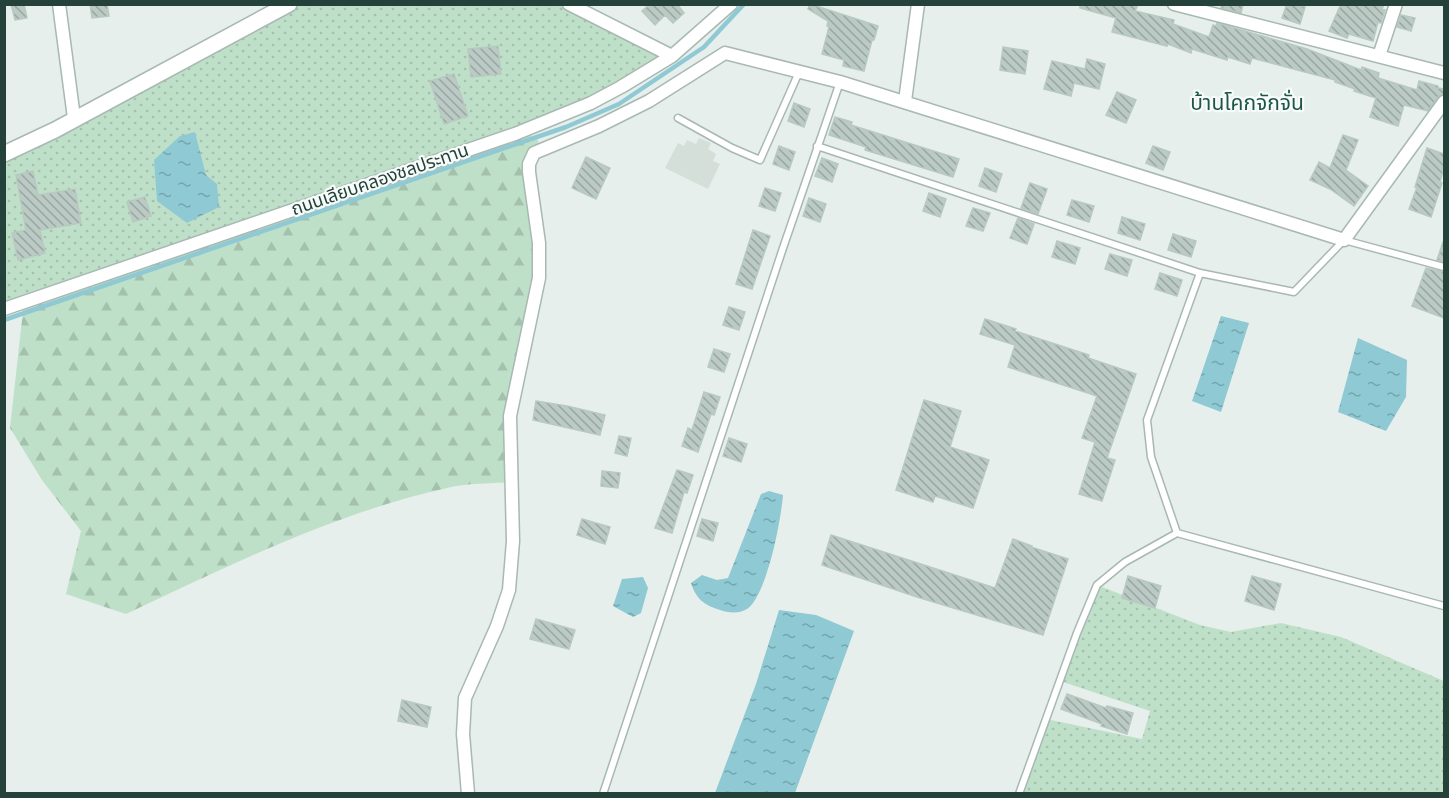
<svg xmlns="http://www.w3.org/2000/svg" width="1449" height="798" font-family="'Sofia Sans Condensed','Noto Sans Thai',sans-serif">
<style>
.built{fill:#d4dfda}
.grass{fill:url(#grass-dots)}
.forest{fill:url(#forest-firs)}
.water{fill:url(#water-ripples)}
.lines{fill:none;stroke-linecap:round;stroke-linejoin:round}
.stream{stroke:#8ec9d4;stroke-width:4.5}
.building{fill:url(#building-back-hatch);stroke:#b8c9c2;stroke-width:1.5}
.service-casing{stroke:#a8b8b2;stroke-width:9}
.minor-casing{stroke:#a8b8b2;stroke-width:15}
.tertiary-casing{stroke:#a8b8b2;stroke-width:18}
.service{stroke:#fff;stroke-width:6}
.minor{stroke:#fff;stroke-width:12}
.tertiary{stroke:#fff;stroke-width:15}
.labels{text-anchor:middle;dominant-baseline:central;stroke-width:4.5;stroke-linejoin:round;paint-order:stroke}
.street-label{font-size:18px;fill:#24423a;stroke:#f7fbf9}
.quarter-label{font-size:21px;fill:#1f5548;stroke:#f7fbf9}
</style>
<defs>
<pattern id="grass-dots" width="8" height="8" patternUnits="userSpaceOnUse" patternTransform="scale(1.5)"><rect width="8" height="8" fill="#bfe0c8"/><path d="M2 2h.1M6 6h.1" fill="none" stroke="#a4c1ad" stroke-width="1.8" stroke-linecap="round"/></pattern>
<pattern id="forest-firs" width="22" height="20" patternUnits="userSpaceOnUse" patternTransform="scale(1.5)"><rect width="22" height="20" fill="#bfe0c8"/><path d="M5 1l3.5 6h-7zM16 11l3.5 6h-7z" fill="#a4c1ad"/></pattern>
<pattern id="water-ripples" width="26" height="14" patternUnits="userSpaceOnUse" patternTransform="scale(1.5)"><rect width="26" height="14" fill="#8ec9d4"/><path d="M2 4q2-2 4 0t4 0M15 11q2-2 4 0t4 0" fill="none" stroke="#74a5ad"/></pattern>
<pattern id="building-back-hatch" width="6" height="6" patternUnits="userSpaceOnUse" patternTransform="scale(1.5)"><rect width="6" height="6" fill="#bbcac4"/><path d="M-1 5l2 2M0 0l6 6M5-1l2 2" fill="none" stroke="#98a6a0"/></pattern>
</defs>
<rect width="100%" height="100%" fill="#e6efeb"/>
<path class="built" d="M699,138L711,143L708,149L716,154L713,161L720,164L708,189L665,168L678,143L684,146L687,140L696,144Z"/>
<path class="grass" d="M289,5H569L672,56L591,103L5,309V154Z
M1097,585L1200,625L1231,632L1281,623L1341,637L1444,681V793L1019,794L1046,719L1142,739L1150,711L1060,681Z"/>
<path class="forest" d="M515,134L537,137L540,148L533,153L539,243L510,416L511,482C490,484 467,483 447,488C335,513 230,565 126,614L66,594L81,531L42,480L10,428L24,302Z"/>
<path class="water" d="M195,132L206,175L217,184L219,207L187,223L157,201L154,160L180,136Z
M1221,316L1249,323L1221,412L1192,401Z
M1358,338L1407,360L1406,397L1386,431L1338,412Z
M769,491L783,495C781,520 767,595 747,609C739,614 728,613 720,610C704,605 696,599 691,583L702,575L717,580L728,578L761,494Z
M643,577L648,588L641,613L633,617L613,606L622,579Z
M779,610L816,615L854,631L795,793H715L756,684Z"/>
<g class="lines">
<path class="stream" d="M4,320L566,127L619,104L704,47L744,4"/>
</g>
<path class="building" d="M11,4H24L27,18L15,20Z
M90,4H107L109,16L92,18Z
M650,4H677L684,13L673,23L665,15L655,25L642,11Z
M810,4L878,26L874,40H872L864,71L843,66L844,60L822,54L829,27L827,26L828,21L808,9Z
M1080,4H1130L1137,7L1135,11L1174,20L1173,24L1209,37L1213,25L1216,26L1217,23L1307,49L1361,70L1362,67L1379,73L1378,78L1417,90L1419,81L1438,86V88L1444,89V94L1438,97L1428,111L1404,105L1398,126L1370,117L1376,98L1354,91L1355,89L1335,82V80L1252,58L1250,64L1228,57L1227,60L1192,49L1191,53L1168,44L1167,46L1112,32L1116,18L1080,8Z
M1222,4H1243L1241,13L1221,8Z
M1287,4H1297L1305,7L1300,24L1282,18Z
M1341,4H1384L1382,9L1385,10L1381,23L1378,22L1373,41L1349,34L1347,38L1329,31Z
M1401,15L1415,18L1411,31L1397,27Z
M498,46L501,74L471,77L468,49Z
M1003,47L1028,51L1025,74L1000,70Z
M1087,59L1105,64L1099,89L1074,83L1071,96L1044,89L1052,61L1085,69Z
M454,74L468,116L444,124L430,81Z
M1117,92L1136,100L1126,123L1106,115Z
M794,103L810,109L804,127L788,121Z
M835,117L852,122L851,125L959,159L953,177L865,150L866,147L829,135Z
M1343,135L1358,140L1346,170L1368,186L1354,206L1330,189L1310,180L1319,162L1330,168Z
M779,146L795,152L789,170L773,164Z
M1153,146L1170,152L1163,170L1146,163Z
M1427,148L1444,154V167L1440,182L1442,183L1431,217L1409,209L1417,187H1415Z
M586,157L610,168L596,199L572,188Z
M822,158L838,164L832,182L815,176Z
M985,168L1002,174L996,192L979,186Z
M33,171L38,195L75,189L81,223L40,230L45,253L18,260L12,233L26,230L16,175Z
M1030,183L1047,189L1038,214L1021,208Z
M765,188L781,193L775,211L759,206Z
M929,193L946,199L940,217L923,211Z
M145,197L151,216L133,222L127,202Z
M809,198L826,204L820,222L803,216Z
M1072,200L1094,206L1089,222L1067,215Z
M973,208L990,213L983,231L966,226Z
M1122,217L1145,224L1140,240L1118,233Z
M1018,218L1034,224L1027,244L1010,238Z
M753,230L770,236L752,289L736,284Z
M1173,234L1196,241L1191,257L1168,250Z
M1057,241L1080,248L1075,264L1052,257Z
M1443,242H1444V262L1437,260Z
M1110,254L1132,260L1127,276L1105,269Z
M1426,268L1444,272V318L1412,306Z
M1160,273L1182,280L1177,296L1155,289Z
M729,307L745,312L739,330L723,325Z
M985,319L1016,329L1015,331L1089,355L1088,358L1136,374L1107,458L1115,460L1102,501L1079,494L1095,442L1082,438L1097,396L1008,367L1015,345L980,334Z
M714,349L730,354L724,372L708,367Z
M704,392L720,397L714,415L711,414L698,452L682,446L688,428L692,430Z
M924,400L961,411L950,447L989,460L973,508L935,496L933,502L896,490Z
M536,401L567,406L605,415L600,435L533,420Z
M619,436L631,438L627,456L615,453Z
M729,438L747,444L741,462L723,456Z
M677,470L693,475L687,493L684,492L672,533L655,528Z
M602,471L620,473L618,488L601,486Z
M582,519L610,527L605,544L577,535Z
M702,519L718,523L713,541L697,536Z
M831,535L995,588L1013,539L1032,546L1031,547L1068,559L1043,635L917,597L822,565Z
M1128,576L1161,586L1155,608L1122,598Z
M1252,576L1281,584L1274,610L1245,601Z
M536,619L575,630L569,649L530,639Z
M1067,694L1106,708L1107,706L1133,713L1127,734L1101,726L1102,724L1061,709Z
M402,700L431,707L427,727L398,721Z"/>
<g class="lines">
<g class="service-casing">
<path id="service" d="M678,118L732,148L760,160L799,72
M817,146L1200,273L1294,292L1344,240L1444,267
M1177,533L1444,606
M603,794L783,248L840,82
M1019,794L1077,633L1097,585L1125,562L1177,533L1151,457L1147,420L1200,273"/>
</g>
<g class="minor-casing">
<path id="minor" d="M59,4L74,118
M569,4L672,56
M1174,4L1444,73
M1379,56L1396,4
M905,101L918,4
M4,309L515,134L591,103L621,87L672,56L731,4
M468,794L463,734L465,698L497,626L509,590L513,541L510,416L539,278V243L529,172V164L534,153L599,126L649,101L725,53L840,82L1344,240L1444,102"/>
</g>
<g class="tertiary-casing">
<path id="tertiary" d="M4,154L55,130L289,4"/>
</g>
<use href="#service" class="service"/>
<use href="#minor" class="minor"/>
<use href="#tertiary" class="tertiary"/>
</g>
<g class="labels">
<g class="street-label">
<text transform="translate(380 180) rotate(-19)">ถนนเลียบคลองชลประทาน</text>
</g>
<g class="quarter-label">
<text x="1247" y="103">บ้านโคกจักจั่น</text>
</g>
</g>
<rect width="1449" height="798" fill="none" stroke="#24423a" stroke-width="12"/>
</svg>
